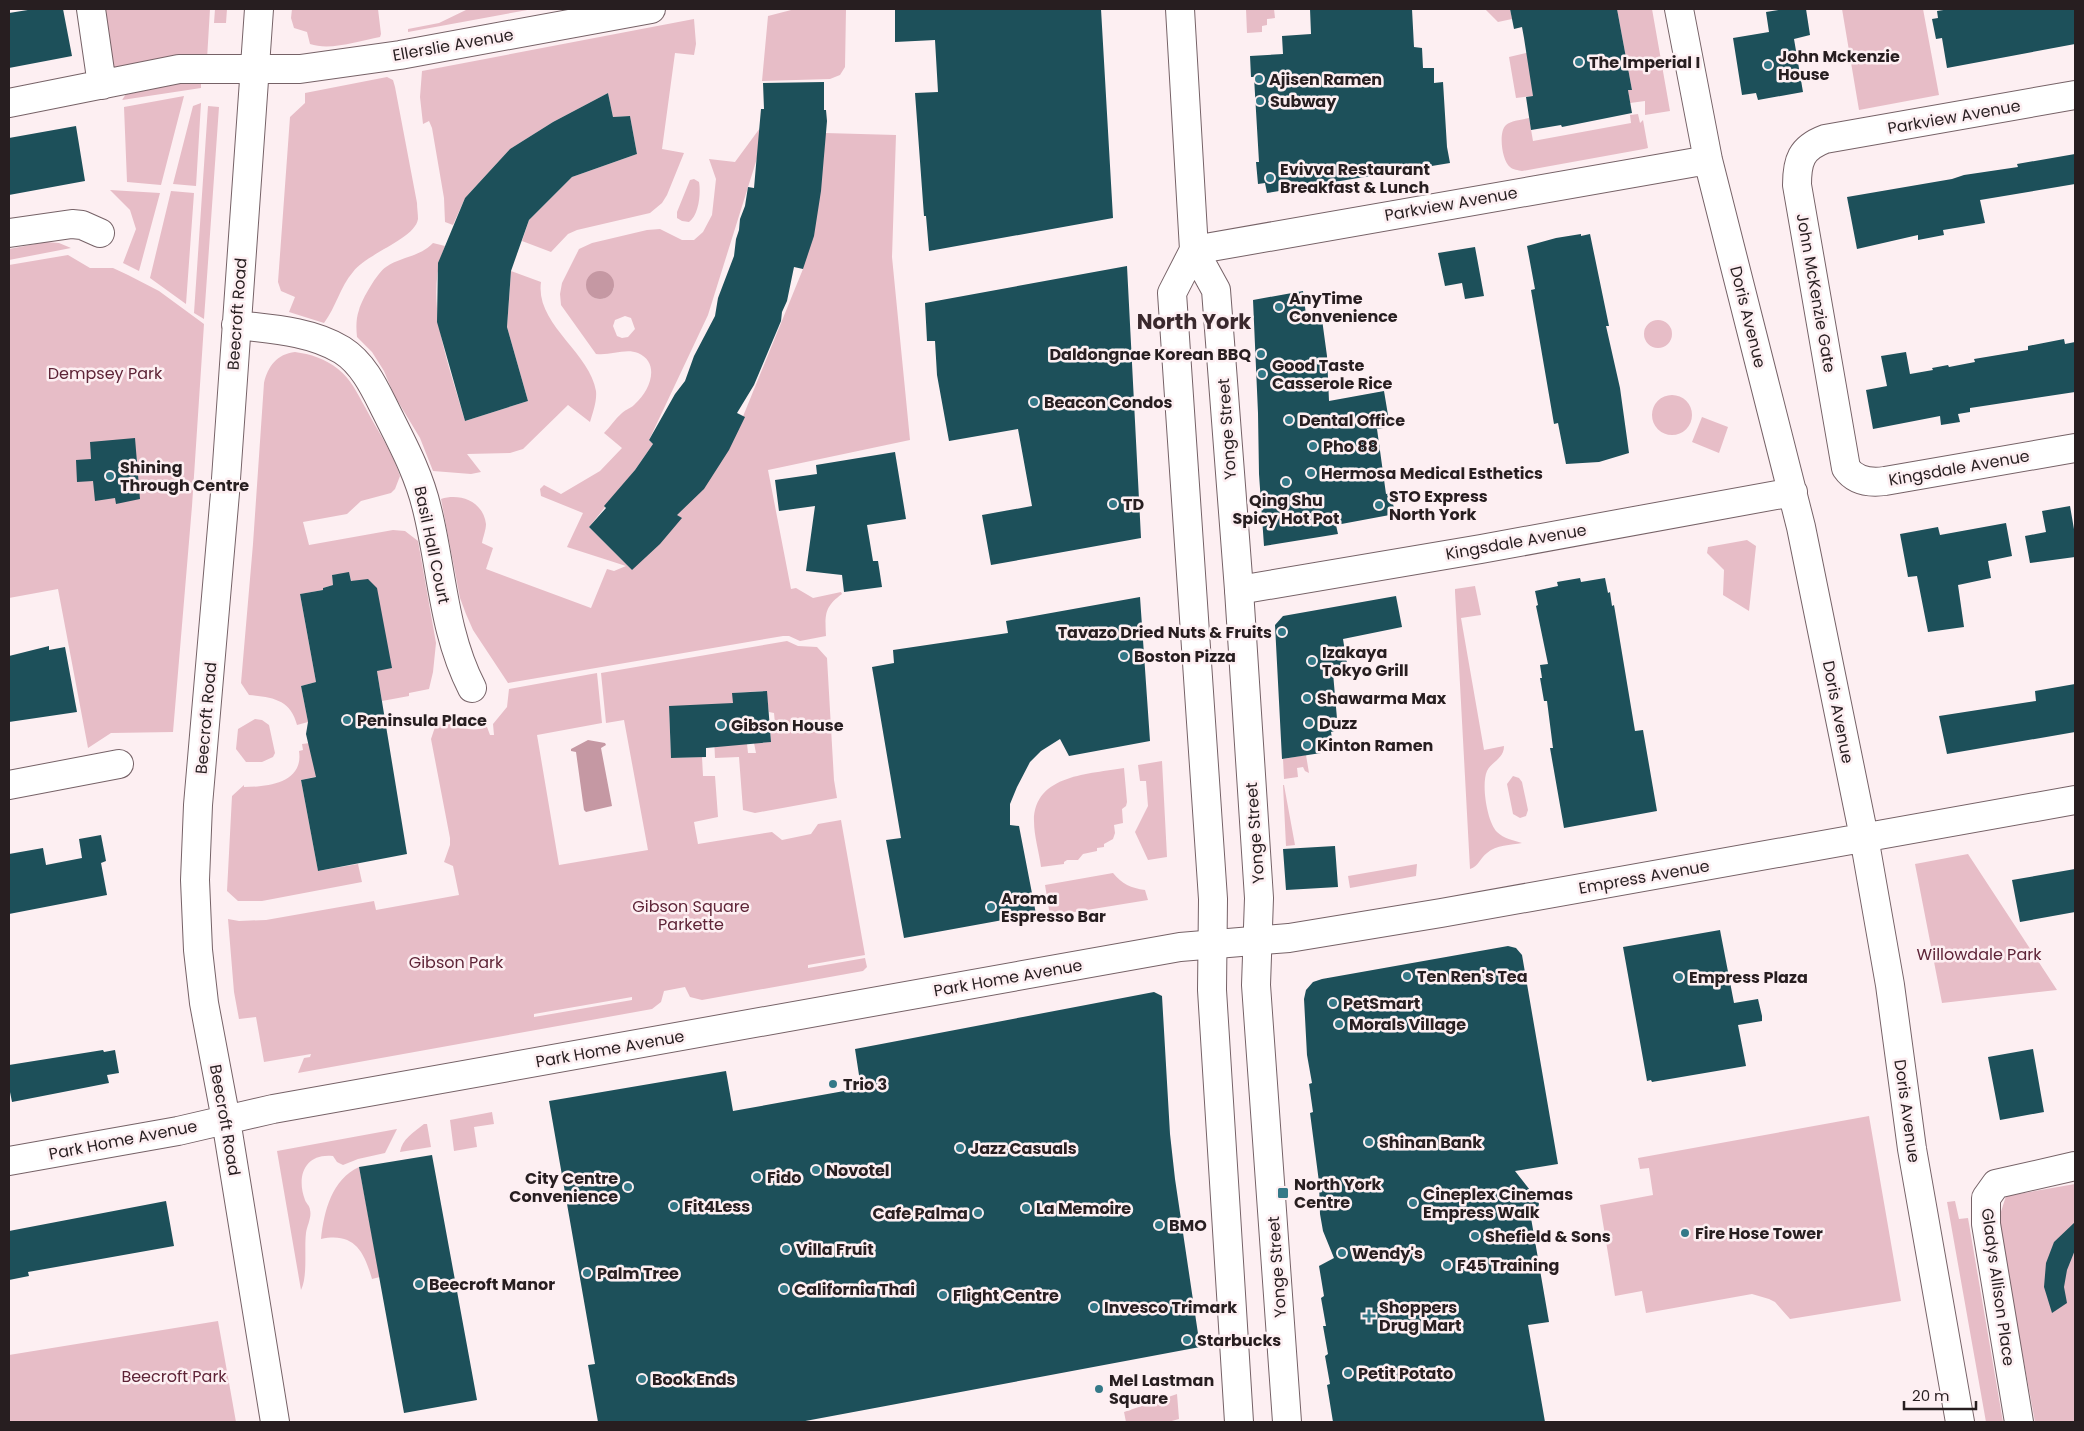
<svg xmlns="http://www.w3.org/2000/svg" width="2084" height="1431" font-family="Poppins,sans-serif">
<style>
.green{fill:#e7bdc7;fill-rule:evenodd}
.water{fill:#c598a3}
.building{fill:#1d505a}
.lines{fill:none;stroke-linecap:round;stroke-linejoin:round}
.minor-casing{stroke:#766267;stroke-width:30}
.major-casing{stroke:#766267;stroke-width:30}
.minor{stroke:#fff;stroke-width:28}
.major{stroke:#fff;stroke-width:28}
.poi-dot{fill:#347988;stroke:#fdeff2;stroke-width:2}
.labels{text-anchor:middle;dominant-baseline:central;stroke-width:5;stroke-linejoin:round;paint-order:stroke}
.street-label{font-size:16px;fill:#271e20;stroke:#fdeff2}
.poi-label{font-size:16px;font-weight:bold;fill:#271e20;stroke:#fdeff2;text-anchor:start}
.park-label{font-size:16px;fill:#5e2437;stroke:#fdeff2}
.district-label{font-size:21px;font-weight:bold;fill:#3a292d;stroke:#fdeff2}
</style>
<rect width="100%" height="100%" fill="#fdeff2"/>
<path class="green" d="M106,9H210L207,59L111,69Z
M215,9H227L226,23H214Z
M292,9H378L381,34L380,37C359,41 330,51 310,44L307,32L294,28L291,18Z
M468,9H533L408,32V29L439,23Z
M795,9H846L845,67L840,75L830,79L762,81L768,16Z
M1246,9H1274L1275,18L1267,19V25L1262,26V32L1247,33Z
M1485,9H1510L1512,19L1498,22Z
M1617,9H1652L1670,111L1645,115V101L1630,103L1628,90H1632Z
M1842,9H1923L1939,95L1859,110Z
M694,19L696,44L694,55L675,53L662,149L684,153L667,195L662,203L650,213L577,230L568,234L551,252L522,241L529,220L572,177L637,154L630,116L613,117L608,93L553,122L510,149L465,198L453,225L445,222L444,198L432,128L429,121L423,124L420,97L422,71Z
M1530,52L1533,96L1516,98L1509,57Z
M387,77L393,80L395,87L417,203C417,208 418,214 418,219C415,239 367,253 353,272C340,287 336,307 324,323L289,312L295,297L281,291L278,282L290,117L305,103V93Z
M201,81V88L122,100L128,91L168,82Z
M184,96L161,185L127,182L124,107Z
M201,103L196,186L173,184L193,106Z
M208,106L219,107L204,319L194,313Z
M1638,114L1640,123L1643,120L1648,148L1644,149L1522,171C1518,170 1513,170 1510,167C1502,161 1498,132 1506,125C1512,120 1522,120 1529,118L1533,141L1631,123L1630,115Z
M760,128L759,152L708,315L649,440L653,444L635,470L589,527L632,570L733,441L803,269L825,133L896,135L892,257L910,440L768,470L791,589L796,588L813,598L841,592L842,594C824,607 825,615 826,636L800,641L789,636H783L508,683L473,630L466,614L460,598L441,499C460,493 483,501 486,524C486,530 483,537 482,543L493,548L486,569L591,608L607,569L614,571L626,566L567,547L583,513L541,496L540,489L544,485L561,494L600,471L622,448L604,433C610,427 615,419 622,413C626,409 632,408 635,404C650,391 661,363 638,353C625,348 610,356 596,354L561,305L560,294L562,283L579,249L592,243L647,230L660,229L682,240H694L703,232L712,215L716,179L709,159L735,162ZM595,272L614,288C603,313 572,290 595,272ZM625,316L631,318L635,329L628,337L622,338L617,336L613,326L615,320Z
M694,179L699,182C701,193 699,215 689,222L682,221L677,218V212L690,180Z
M110,190L160,193L139,271L123,263L136,229L130,210Z
M171,191L194,193L186,304L150,278Z
M46,242L59,243L71,248L9,260V249Z
M433,243L445,246C422,301 450,367 465,421L528,401L507,327L511,271L541,282C535,324 590,352 596,391C597,401 593,412 590,422L568,405L523,449L510,453L467,454L481,472L471,474L433,471L420,438L394,395L384,371L372,352L357,337C356,328 356,318 359,310C362,299 377,273 386,267C402,256 418,258 433,243Z
M68,255L90,268H113L128,275L159,291L204,324L192,506L173,732L111,733L88,748L58,589L9,598V265Z
M1644 334a14 14 0 1 1 28 0a14 14 0 1 1-28 0Z
M295,352C310,354 326,359 338,369C351,379 357,393 365,407C377,430 392,451 400,476L395,489L391,493L361,501L347,514L303,522L309,545L393,530L405,531L418,541L436,643L433,672L429,689L409,693V696L382,701L377,671L349,573L332,575L333,585L323,588V590L300,594L316,682L301,686L308,722L297,725C291,700 273,697 249,695L241,683L253,544L264,383C268,366 277,354 295,352Z
M1652 415a20 20 0 1 1 40 0a20 20 0 1 1-40 0Z
M1702,417L1728,427L1719,453L1692,442Z
M1747,540L1756,546L1749,611L1723,595L1724,570L1707,553L1708,547Z
M1475,586L1481,615L1461,618L1484,750L1504,746C1504,759 1492,761 1487,771C1481,784 1487,822 1497,832C1504,839 1513,840 1522,843C1511,845 1496,845 1487,853C1480,858 1479,866 1470,869L1455,592V589Z
M787,641L798,646L817,647L827,658L834,780L837,798L755,813L743,810L739,757L715,758L714,737L747,744L748,753H756L754,743L771,742L770,725L775,724L774,713L769,712L766,691L733,693V706H669L671,758L702,757L703,776H715L718,817L694,822L698,844L772,832L782,840L811,834L818,824L841,820L865,955L808,965V968L865,958L867,967L863,971L702,1000L690,997L685,987L664,991L661,1002L652,1009L298,1073L304,1058L310,1057L311,1054L264,1062L256,1017L239,1019L234,992L228,919L239,921L266,920L374,901L376,910L459,895L453,866L444,862L450,845V838L431,739L435,727L449,720C460,729 473,732 487,727L490,735H494L493,724L507,707L509,689L597,673L602,723L537,735L559,865L648,850L624,720L606,723L601,673ZM632,997V1000L534,1017V1014Z
M255,719L262,720L269,725L275,753L273,757L262,762H246L236,749L238,729Z
M310,743L319,776L301,780L318,871L358,864L362,882L262,901H238L227,891L232,796L244,785V787C267,787 304,783 299,751L303,750L302,744Z
M1306,755L1309,773L1305,771L1303,767L1297,768L1298,777L1284,779L1283,759Z
M1162,761L1167,857L1148,860L1135,832L1148,806L1146,781H1140L1138,765Z
M1124,768L1127,802L1126,806L1122,809L1123,823L1114,825L1115,833L1113,839L1104,844V847L1097,848V851L1083,854L1078,860H1067L1064,862V864L1041,867C1039,852 1034,836 1034,821C1034,774 1091,774 1124,768Z
M1513,776L1519,778L1522,782L1528,810L1526,816L1520,818L1513,814L1507,784Z
M1283,785H1284L1295,845L1286,846Z
M1968,854L2057,990L1942,1003L1915,864Z
M1417,864L1416,876L1350,888L1348,876Z
M1113,873C1122,884 1131,888 1145,890L1148,900L1050,916L1045,885Z
M492,1112L494,1124L474,1127L477,1147L454,1151L450,1120Z
M1869,1116L1901,1301L1790,1319L1775,1302L1769,1299L1752,1294L1646,1313L1642,1291L1615,1296L1600,1205L1653,1195L1649,1168L1640,1169L1638,1158Z
M424,1124H427L431,1147L400,1152C402,1139 414,1132 424,1124Z
M397,1129L385,1153L358,1159L343,1165L337,1162L333,1156C305,1153 296,1176 305,1200C306,1203 310,1206 310,1210C312,1217 307,1226 306,1233C304,1249 308,1276 301,1290L277,1151Z
M359,1167L380,1277L372,1279C364,1251 354,1232 321,1239C324,1211 332,1179 359,1167Z
M2075,1184V1422H2035L1998,1221L2006,1196Z
M1955,1201L1959,1219L1968,1218L2003,1422H1986L1947,1202Z
M218,1321L236,1422H9V1355Z
M1177,1394L1179,1419L1168,1422H1126L1124,1412Z"/>
<path class="water" d="M586 285a14 14 0 1 1 28 0a14 14 0 1 1-28 0Z
M588,740L605,743L606,745L601,748L612,806L586,812L584,810L576,752L571,751V749Z"/>
<path class="building" d="M34,9H63L72,56L9,68V13Z
M895,9H1101L1113,218L929,251L926,216H924L915,93L938,92L935,40L895,42Z
M1310,9H1412L1414,47L1422,48L1423,68H1434V83L1443,82L1447,147L1450,163L1267,193L1265,183L1258,184L1256,162H1259L1254,77H1251L1250,56L1283,54L1282,36L1311,34Z
M1510,9H1617L1632,90H1628L1632,113L1562,127L1561,125L1531,130L1526,97L1533,96L1524,38L1522,27L1514,29Z
M1785,9H1806L1810,35L1794,39L1803,92L1758,100L1756,93L1742,95L1733,38L1769,32L1766,12Z
M1950,9H2075V44L1947,68L1942,38L1936,39L1932,19L1938,18L1937,11Z
M824,82V110H826L827,121L821,191L814,236L803,269L794,267L787,301L782,312L781,321L754,385L737,413L745,417L729,450L704,489L677,515L682,518L660,544L632,570L589,527L606,508L604,506L635,470L653,444L649,440L675,394L685,381L694,356L715,316L718,298L734,256L736,239L739,230L740,219L745,206L748,187L754,188L761,109H764L763,83Z
M608,93L613,117L630,116L637,154L572,177L529,220L511,271L507,327L528,401L465,421L437,322L438,263L465,198L510,149L553,122Z
M76,126L85,181L9,195V138Z
M2075,154V184L1980,200L1985,223L1943,230L1944,235L1918,240V235L1857,249L1847,197L1952,179L1964,175L2018,167L2017,164Z
M1581,234V236L1590,234L1609,326H1606L1620,388L1629,453L1599,462L1566,464L1558,423L1554,424L1531,290L1535,289L1527,246L1556,238Z
M1475,247L1484,296L1465,299L1462,283L1445,286L1438,253Z
M1127,266L1141,538L991,565L982,515L1032,506L1018,429L949,441L937,375L935,341H927L925,303Z
M1303,291L1306,315L1321,312L1327,356L1329,401L1384,391L1390,427L1377,429L1386,494L1391,493L1395,514L1336,525L1338,534L1264,546L1259,474L1258,413L1253,300Z
M2064,339L2065,344L2075,342V392L1970,408V412L1958,414L1960,422L1941,425L1940,416L1873,429L1866,390L1887,386L1881,356L1906,352L1910,374L1933,370L1932,368L1948,365L1949,367L1975,362L1974,359L2028,350V346Z
M135,438L140,499L116,504L115,498L95,501L93,481L77,482L76,460L91,459L90,442Z
M895,452L906,519L867,525L873,561H878L882,587L844,592L842,575L806,571L815,506L779,511L775,480L817,474L816,465Z
M2070,506L2075,535V557L2030,563L2025,536L2046,532L2042,511Z
M2006,523L2012,556L1988,561L1991,578L1958,585L1964,627L1928,632L1917,576L1908,577L1900,534L1938,527L1940,535Z
M349,572L351,581L368,579L377,588L392,668L377,671L407,854L318,871L301,780L316,777L306,734L308,722L301,686L316,682L300,594L323,590V588L333,585L332,575Z
M1580,578L1581,582L1605,578L1608,593L1610,592L1612,606L1614,605L1635,731L1643,730L1657,811L1564,828L1550,748H1553L1547,701H1544L1540,678H1542L1540,665L1548,664L1536,606L1538,605L1535,591L1558,586L1557,582Z
M1396,596L1402,627L1343,639L1348,670L1333,673L1338,730L1331,732L1334,751L1282,759L1275,625L1283,616Z
M1140,597L1150,741L1069,756L1060,739L1041,751L1030,762L1017,787L1010,804V825L1019,826L1036,914L904,938L886,840L901,838L872,667L894,663L893,650L1008,633L1006,621Z
M49,646V650L65,647L77,712L9,722V656Z
M2075,684V732L1947,754L1939,716L2036,701L2035,691Z
M767,691L771,742L706,748V757L671,758L669,706L733,703L732,693Z
M101,835L106,861L101,863L107,895L9,914V854L43,848L46,865L82,858L79,839Z
M1335,846L1338,887L1286,890L1283,849Z
M2075,869V912L2020,922L2012,880Z
M1720,930L1734,1003L1758,999L1762,1016V1021L1738,1025L1746,1066L1652,1082L1651,1080L1647,1081L1623,947Z
M1508,946L1516,948L1522,955L1558,1164L1515,1171L1537,1199L1539,1204L1537,1211L1531,1218L1549,1322L1528,1325L1545,1422H1333L1327,1385L1330,1384L1325,1356L1328,1354L1323,1326H1326L1321,1298L1324,1296L1319,1266L1334,1258L1323,1231L1320,1214L1319,1182L1310,1113L1313,1112L1309,1084L1312,1083L1307,1055L1304,999L1306,990L1313,982L1322,979Z
M1154,992L1162,996L1170,1134L1175,1179L1200,1347L800,1422H598L588,1365L595,1364L549,1101L726,1071L733,1111L805,1098L861,1088L855,1049Z
M2033,1049L2044,1112L2000,1120L1988,1057Z
M103,1050L104,1052L115,1050L119,1073L107,1075L109,1083L12,1102L9,1087V1065Z
M432,1155L477,1400L404,1413L359,1167Z
M166,1201L174,1246L28,1272L29,1276L9,1280V1231Z
M2075,1222V1250L2067,1270L2064,1287L2067,1303L2052,1313L2044,1287L2046,1263L2054,1242Z"/>
<g class="lines">
<g class="minor-casing">
<path id="minor" d="M91,9L102,85
M259,9L225,493L198,805L195,880L198,950L204,1003L226,1120L275,1422
M1679,9L1708,160L1801,527L1864,837L1890,985L1912,1149L1960,1422
M2075,95L1825,139C1801,148 1797,161 1797,185L1846,468C1855,481 1870,483 1885,481L2075,448
M9,103L179,69H300L400,55L651,9
M9,233L72,224L82,225L100,233
M1194,250L1708,160
M236,325C271,329 311,331 342,350C364,364 375,389 386,411C402,443 419,474 427,509C442,569 443,632 472,688
M1239,590L1481,549L1793,492
M9,785L119,764
M9,1161L178,1131L273,1109L1180,947L1289,938L1441,913L2075,800
M2019,1422L1986,1224V1198L1996,1184L2075,1166"/>
</g>
<g class="major-casing">
<path id="major" d="M1180,9L1194,250L1216,290L1239,590L1259,898L1256,985L1287,1422
M1194,250L1172,293L1213,899L1212,990L1239,1422"/>
</g>
<use href="#minor" class="minor"/>
<use href="#major" class="major"/>
</g>
<g class="poi-dot">
<circle cx="1579" cy="62" r="5"/>
<circle cx="1768" cy="65" r="5"/>
<circle cx="1259" cy="79" r="5"/>
<circle cx="1260" cy="101" r="5"/>
<circle cx="1270" cy="178" r="5"/>
<circle cx="1279" cy="307" r="5"/>
<circle cx="1261" cy="354" r="5"/>
<circle cx="1262" cy="374" r="5"/>
<circle cx="1034" cy="402" r="5"/>
<circle cx="1289" cy="420" r="5"/>
<circle cx="1313" cy="446" r="5"/>
<circle cx="1311" cy="473" r="5"/>
<circle cx="110" cy="476" r="5"/>
<circle cx="1286" cy="482" r="5"/>
<circle cx="1113" cy="504" r="5"/>
<circle cx="1379" cy="505" r="5"/>
<circle cx="1282" cy="632" r="5"/>
<circle cx="1124" cy="656" r="5"/>
<circle cx="1312" cy="661" r="5"/>
<circle cx="1307" cy="698" r="5"/>
<circle cx="347" cy="720" r="5"/>
<circle cx="1309" cy="723" r="5"/>
<circle cx="721" cy="725" r="5"/>
<circle cx="1307" cy="745" r="5"/>
<circle cx="991" cy="907" r="5"/>
<circle cx="1407" cy="976" r="5"/>
<circle cx="1679" cy="977" r="5"/>
<circle cx="1333" cy="1003" r="5"/>
<circle cx="1339" cy="1024" r="5"/>
<circle cx="833" cy="1084" r="5"/>
<circle cx="1369" cy="1142" r="5"/>
<circle cx="960" cy="1148" r="5"/>
<circle cx="816" cy="1170" r="5"/>
<circle cx="757" cy="1177" r="5"/>
<circle cx="628" cy="1187" r="5"/>
<rect x="1277" y="1187" width="12" height="12" rx="2.5"/>
<circle cx="1413" cy="1203" r="5"/>
<circle cx="674" cy="1206" r="5"/>
<circle cx="1026" cy="1208" r="5"/>
<circle cx="978" cy="1213" r="5"/>
<circle cx="1159" cy="1225" r="5"/>
<circle cx="1685" cy="1233" r="5"/>
<circle cx="1475" cy="1236" r="5"/>
<circle cx="786" cy="1249" r="5"/>
<circle cx="1342" cy="1253" r="5"/>
<circle cx="1447" cy="1265" r="5"/>
<circle cx="587" cy="1273" r="5"/>
<circle cx="419" cy="1284" r="5"/>
<circle cx="784" cy="1289" r="5"/>
<circle cx="943" cy="1295" r="5"/>
<circle cx="1094" cy="1307" r="5"/>
<path d="M1366.5 1308.5h5v5h5v5h-5v5h-5v-5h-5v-5h5z"/>
<circle cx="1187" cy="1340" r="5"/>
<circle cx="1348" cy="1373" r="5"/>
<circle cx="642" cy="1379" r="5"/>
<circle cx="1099" cy="1389" r="5"/>
</g>
<g class="labels">
<g class="street-label">
<text transform="translate(453 45) rotate(-10)">Ellerslie Avenue</text>
<text transform="translate(1954 117) rotate(-10)">Parkview Avenue</text>
<text transform="translate(1451 204) rotate(-10)">Parkview Avenue</text>
<text transform="translate(1816 293) rotate(80)">John McKenzie Gate</text>
<text transform="translate(237 314) rotate(-86)">Beecroft Road</text>
<text transform="translate(1748 317) rotate(76)">Doris Avenue</text>
<text transform="translate(1227 429) rotate(-94)">Yonge Street</text>
<text transform="translate(1959 468) rotate(-10)">Kingsdale Avenue</text>
<text transform="translate(1516 542) rotate(-10)">Kingsdale Avenue</text>
<text transform="translate(432 545) rotate(78)">Basil Hall Court</text>
<text transform="translate(1838 712) rotate(79)">Doris Avenue</text>
<text transform="translate(206 718) rotate(-85)">Beecroft Road</text>
<text transform="translate(1255 833) rotate(-94)">Yonge Street</text>
<text transform="translate(1644 877) rotate(-10)">Empress Avenue</text>
<text transform="translate(1008 978) rotate(-10)">Park Home Avenue</text>
<text transform="translate(610 1049) rotate(-10)">Park Home Avenue</text>
<text transform="translate(1907 1111) rotate(82)">Doris Avenue</text>
<text transform="translate(225 1120) rotate(80)">Beecroft Road</text>
<text transform="translate(123 1140) rotate(-11)">Park Home Avenue</text>
<text transform="translate(1277 1267) rotate(-94)">Yonge Street</text>
<text transform="translate(1998 1287) rotate(82)">Gladys Allison Place</text>
</g>
<g class="poi-label">
<text x="1778" y="56">John Mckenzie<tspan x="1778" dy="18">House</tspan></text>
<text x="1589" y="62">The Imperial I</text>
<text x="1269" y="79">Ajisen Ramen</text>
<text x="1270" y="101">Subway</text>
<text x="1280" y="169">Evivva Restaurant<tspan x="1280" dy="18">Breakfast &amp; Lunch</tspan></text>
<text x="1289" y="298">AnyTime<tspan x="1289" dy="18">Convenience</tspan></text>
<text x="1251" y="354" text-anchor="end">Daldongnae Korean BBQ</text>
<text x="1272" y="365">Good Taste<tspan x="1272" dy="18">Casserole Rice</tspan></text>
<text x="1044" y="402">Beacon Condos</text>
<text x="1299" y="420">Dental Office</text>
<text x="1323" y="446">Pho 88</text>
<text x="120" y="467">Shining<tspan x="120" dy="18">Through Centre</tspan></text>
<text x="1321" y="473">Hermosa Medical Esthetics</text>
<text x="1389" y="496">STO Express<tspan x="1389" dy="18">North York</tspan></text>
<text x="1286" y="500" text-anchor="middle">Qing Shu<tspan x="1286" dy="18">Spicy Hot Pot</tspan></text>
<text x="1123" y="504">TD</text>
<text x="1272" y="632" text-anchor="end">Tavazo Dried Nuts &amp; Fruits</text>
<text x="1322" y="652">Izakaya<tspan x="1322" dy="18">Tokyo Grill</tspan></text>
<text x="1134" y="656">Boston Pizza</text>
<text x="1317" y="698">Shawarma Max</text>
<text x="357" y="720">Peninsula Place</text>
<text x="1319" y="723">Duzz</text>
<text x="731" y="725">Gibson House</text>
<text x="1317" y="745">Kinton Ramen</text>
<text x="1001" y="898">Aroma<tspan x="1001" dy="18">Espresso Bar</tspan></text>
<text x="1417" y="976">Ten Ren's Tea</text>
<text x="1689" y="977">Empress Plaza</text>
<text x="1343" y="1003">PetSmart</text>
<text x="1349" y="1024">Morals Village</text>
<text x="843" y="1084">Trio 3</text>
<text x="1379" y="1142">Shinan Bank</text>
<text x="970" y="1148">Jazz Casuals</text>
<text x="826" y="1170">Novotel</text>
<text x="767" y="1177">Fido</text>
<text x="618" y="1178" text-anchor="end">City Centre<tspan x="618" dy="18">Convenience</tspan></text>
<text x="1294" y="1184">North York<tspan x="1294" dy="18">Centre</tspan></text>
<text x="1423" y="1194">Cineplex Cinemas<tspan x="1423" dy="18">Empress Walk</tspan></text>
<text x="684" y="1206">Fit4Less</text>
<text x="1036" y="1208">La Memoire</text>
<text x="968" y="1213" text-anchor="end">Cafe Palma</text>
<text x="1169" y="1225">BMO</text>
<text x="1695" y="1233">Fire Hose Tower</text>
<text x="1485" y="1236">Shefield &amp; Sons</text>
<text x="796" y="1249">Villa Fruit</text>
<text x="1352" y="1253">Wendy's</text>
<text x="1457" y="1265">F45 Training</text>
<text x="597" y="1273">Palm Tree</text>
<text x="429" y="1284">Beecroft Manor</text>
<text x="794" y="1289">California Thai</text>
<text x="953" y="1295">Flight Centre</text>
<text x="1104" y="1307">Invesco Trimark</text>
<text x="1379" y="1307">Shoppers<tspan x="1379" dy="18">Drug Mart</tspan></text>
<text x="1197" y="1340">Starbucks</text>
<text x="1358" y="1373">Petit Potato</text>
<text x="652" y="1379">Book Ends</text>
<text x="1109" y="1380">Mel Lastman<tspan x="1109" dy="18">Square</tspan></text>
</g>
<g class="park-label">
<text x="105" y="373">Dempsey Park</text>
<text x="691" y="906">Gibson Square<tspan x="691" dy="18">Parkette</tspan></text>
<text x="1979" y="954">Willowdale Park</text>
<text x="456" y="962">Gibson Park</text>
<text x="174" y="1376">Beecroft Park</text>
</g>
<g class="district-label">
<text x="1194" y="321">North York</text>
</g>
</g>
<rect width="2084" height="1431" fill="none" stroke="#271e20" stroke-width="20"/>
<path d="M1904 1401v8h72v-8" fill="none" stroke="#271e20" stroke-width="2.5"/>
<text x="1912" y="1401" font-size="15" fill="#271e20" stroke="#fdeff2" stroke-width="4" paint-order="stroke">20 m</text>
</svg>
